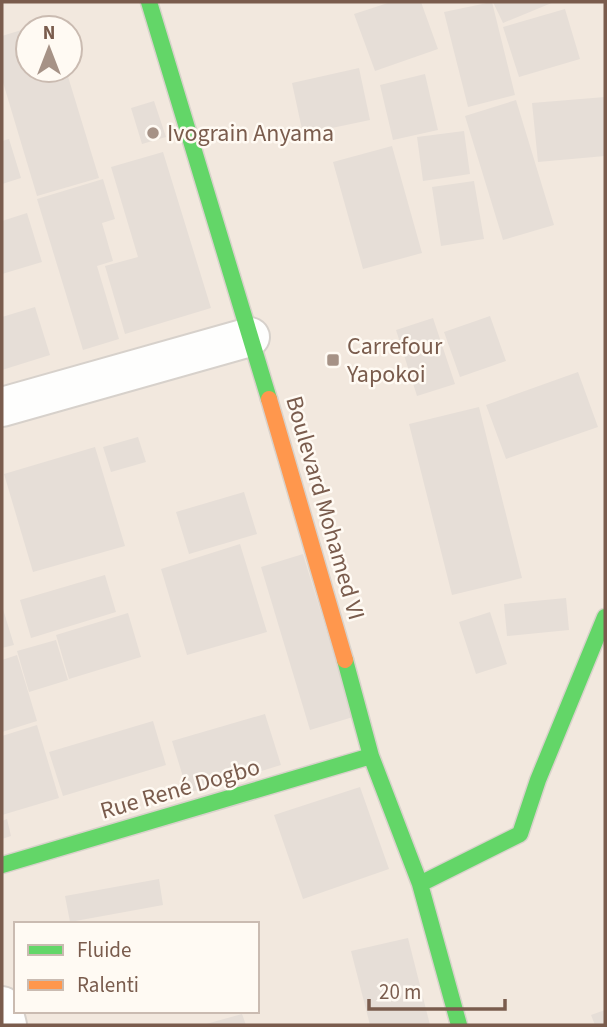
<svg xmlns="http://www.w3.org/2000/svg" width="607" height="1027" font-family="'Source Sans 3',sans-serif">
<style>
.residential{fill:#f2e8de;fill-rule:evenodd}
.building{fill:#e6ded7}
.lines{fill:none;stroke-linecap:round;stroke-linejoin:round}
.street-casing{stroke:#d7d1cb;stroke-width:42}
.fast-casing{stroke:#d9d2cb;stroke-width:19}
.slow-casing{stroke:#d9d2cb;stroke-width:19}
.street{stroke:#fefefd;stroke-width:38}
.fast{stroke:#63d668;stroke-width:16}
.slow{stroke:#ff974d;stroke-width:16}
.poi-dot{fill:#a69286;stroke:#fffaf3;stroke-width:2.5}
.labels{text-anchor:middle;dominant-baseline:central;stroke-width:5;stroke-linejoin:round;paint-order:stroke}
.poi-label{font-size:24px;fill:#7a5c4d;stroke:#fffaf3;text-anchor:start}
.street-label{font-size:24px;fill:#7a5c4d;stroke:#fffaf3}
</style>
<rect width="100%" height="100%" fill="#f9f5f0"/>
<path class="residential" d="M2,2H605V1025H2ZM28,28H70V70H28ZM16,924H257V1011H16Z"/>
<path class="building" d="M391,2H421L438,49L375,71L354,14Z
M492,2L515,95L468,107L444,12Z
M493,2H554L503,23Z
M565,9L580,59L519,77L503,27Z
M52,21L54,28H31V27Z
M28,28V70H66L99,178L37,196L2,79V36Z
M359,68L370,120L303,134L292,83Z
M425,74L438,130L393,140L380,85Z
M605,97V156L538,162L532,103Z
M516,100L554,225L503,240L465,116Z
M154,101L166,137L142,144L131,108Z
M464,131L470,174L423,181L417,137Z
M9,139L21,178L2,184V141Z
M392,146L422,253L363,269L333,162Z
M163,152L211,308L125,334L105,266L138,257L111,167Z
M103,179L115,219L102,223L113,261L97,266L119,339L83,350L37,199Z
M474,181L484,239L441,246L432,187Z
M27,213L42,262L2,274V221Z
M35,307L50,355L2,370V317Z
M490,316L506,361L460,377L444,332Z
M433,318L455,384L417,396L396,330Z
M578,372L598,427L506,459L486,405Z
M479,407L522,578L452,595L409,424Z
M138,437L146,462L111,472L103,447Z
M95,447L125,546L33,572L4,474Z
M244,492L257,534L189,554L176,512Z
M240,544L267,632L187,655L161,569Z
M303,554L353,717L310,730L261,567Z
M105,575L116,612L31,638L20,600Z
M566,598L569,630L507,636L504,604Z
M2,606L14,645L2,648Z
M490,612L507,664L476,674L459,622Z
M128,613L141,657L69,679L56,635Z
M56,640L68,680L29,692L17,651Z
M17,655L37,721L2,732V660Z
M265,714L281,765L188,793L172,741Z
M153,721L166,765L63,796L49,752Z
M37,725L59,798L2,815V736Z
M360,787L389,869L303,899L274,815Z
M7,819L11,836L2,839V821Z
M159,879L163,905L70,922L65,896Z
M408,938L430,1025H370L351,951Z
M605,1010V1025H595L591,1015Z
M242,1014L246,1025H206V1024Z"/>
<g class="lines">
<g class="street-casing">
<path id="street" d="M2,407L250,337
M2,1006L7,1025"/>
</g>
<g class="fast-casing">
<path id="fast" d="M149,2L269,399
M345,660L371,756L420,884L459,1025
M2,865L371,756
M420,884L520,834L538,780L605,617"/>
</g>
<g class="slow-casing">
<path id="slow" d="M269,399L345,660"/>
</g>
<use href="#street" class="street"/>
<use href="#fast" class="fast"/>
<use href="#slow" class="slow"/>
</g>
<g class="poi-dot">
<circle cx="153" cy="133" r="7"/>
<rect x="326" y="353" width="14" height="14" rx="3.5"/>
</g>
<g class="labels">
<g class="poi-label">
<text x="167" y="133">Ivograin Anyama</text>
<text x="347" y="346">Carrefour<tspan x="347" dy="28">Yapokoi</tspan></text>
</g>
<g class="street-label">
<text transform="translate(325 508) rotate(74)">Boulevard Mohamed VI</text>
<text transform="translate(180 789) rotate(-16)">Rue René Dogbo</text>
</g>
</g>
<rect width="607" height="1027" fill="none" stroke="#7a5c4d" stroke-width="7"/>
<rect x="14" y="922" width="245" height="91" fill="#fffaf3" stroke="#cabbb1" stroke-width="2"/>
<rect x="28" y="945" width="35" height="10" fill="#63d668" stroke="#cabbb1" stroke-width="2"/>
<text x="77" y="957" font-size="21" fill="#7a5c4d">Fluide</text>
<rect x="28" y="980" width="35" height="10" fill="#ff974d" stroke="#cabbb1" stroke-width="2"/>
<text x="77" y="992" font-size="21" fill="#7a5c4d">Ralenti</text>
<g transform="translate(49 49)"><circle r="33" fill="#fffaf3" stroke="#cabbb1" stroke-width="2"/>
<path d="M0-5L12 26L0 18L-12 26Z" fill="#a69286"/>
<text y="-10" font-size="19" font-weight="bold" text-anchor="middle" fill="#7a5c4d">N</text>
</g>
<path d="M369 999v10h136v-10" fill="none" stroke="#7a5c4d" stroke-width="3.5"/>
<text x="379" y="999" font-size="21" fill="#7a5c4d" stroke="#fffaf3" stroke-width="5" paint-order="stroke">20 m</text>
</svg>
